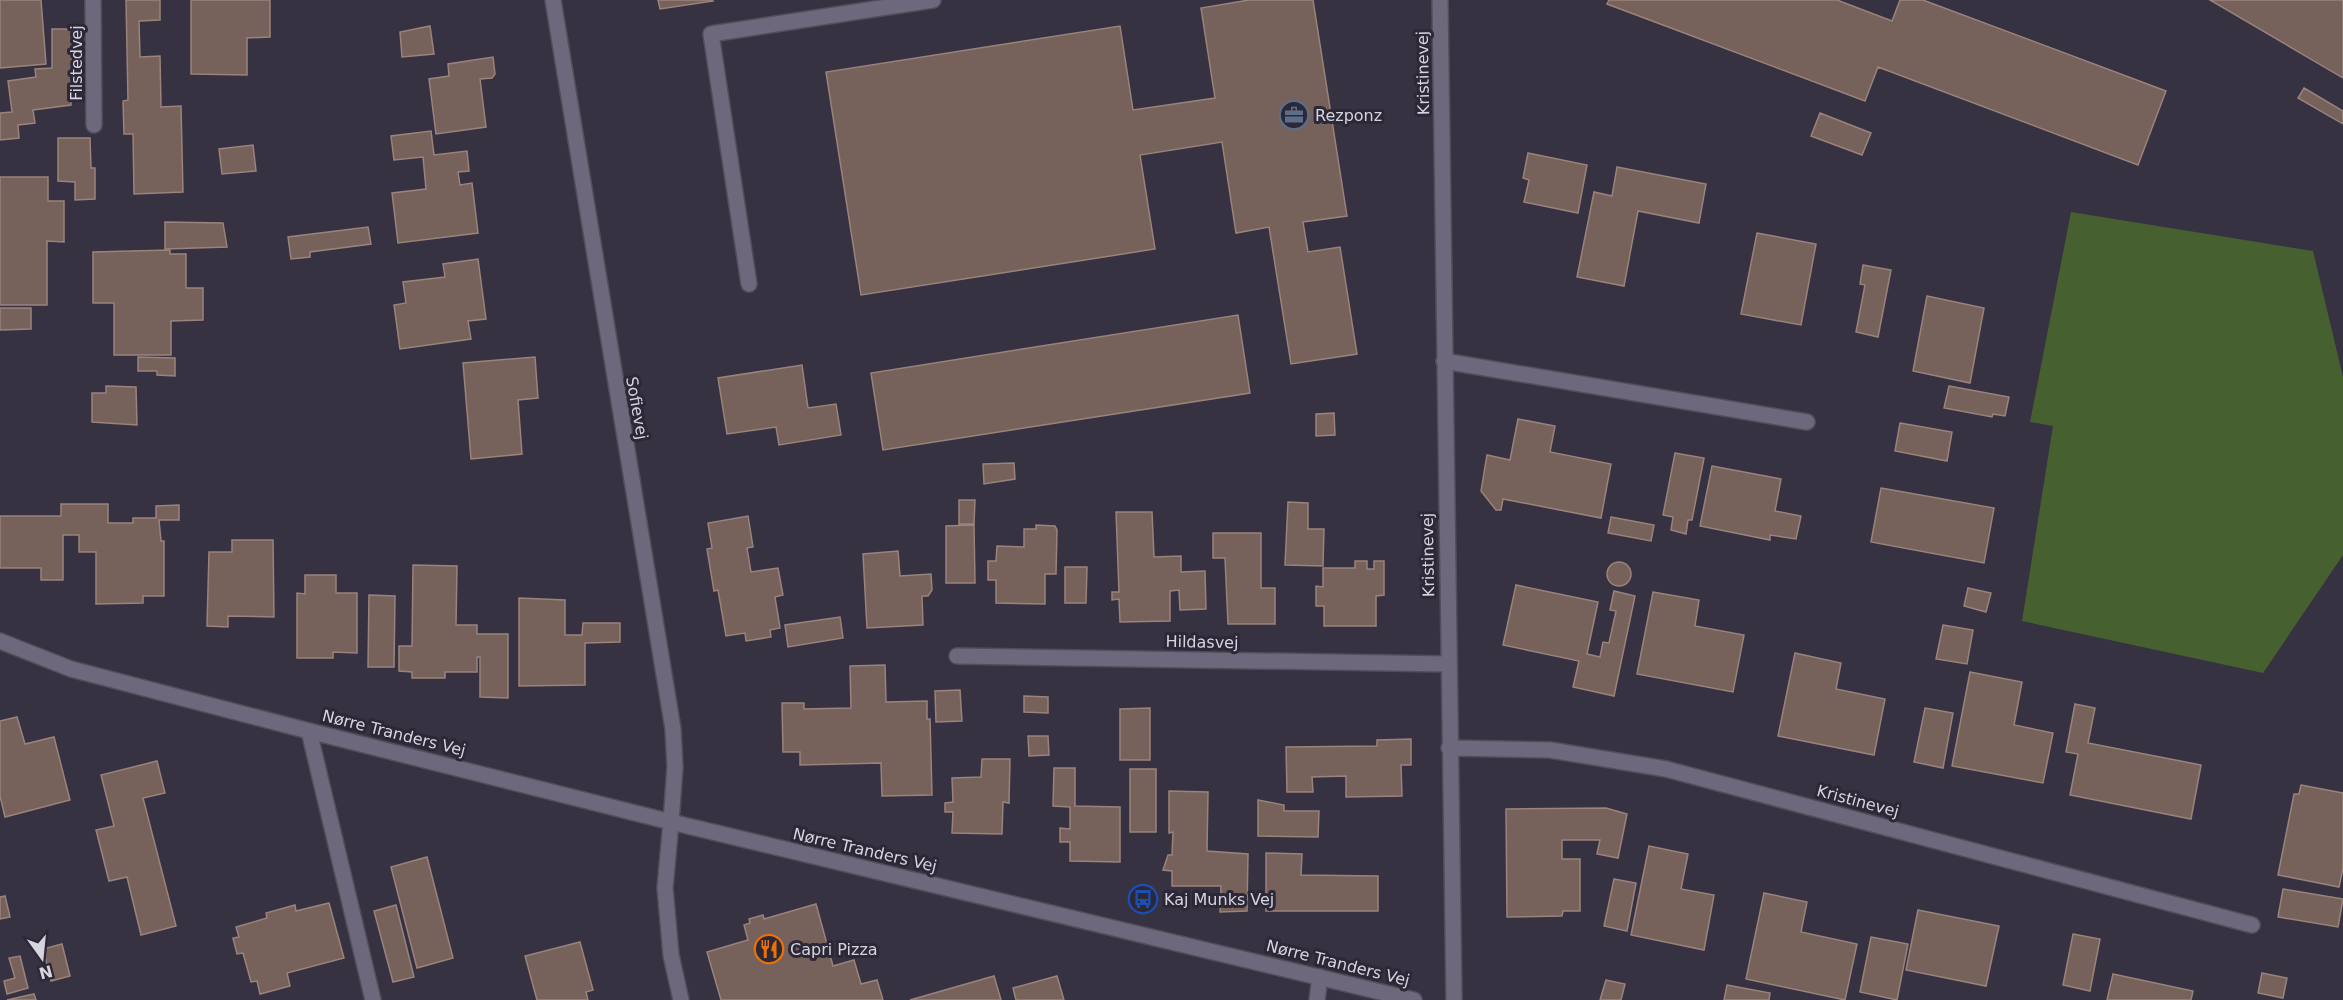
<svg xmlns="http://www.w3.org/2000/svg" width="2343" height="1000" font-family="'DejaVu Sans',sans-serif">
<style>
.green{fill:#476030}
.building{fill:#77615b;stroke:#9a837c;stroke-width:1.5}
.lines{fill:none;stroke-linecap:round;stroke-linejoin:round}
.service-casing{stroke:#524d5b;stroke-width:18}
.minor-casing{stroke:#524d5b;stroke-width:18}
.tertiary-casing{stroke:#524d5b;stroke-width:18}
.service{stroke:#6d687b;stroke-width:15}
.minor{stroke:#6d687b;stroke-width:15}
.tertiary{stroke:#6d687b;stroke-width:15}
.labels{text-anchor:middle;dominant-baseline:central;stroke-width:6;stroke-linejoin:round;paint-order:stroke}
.street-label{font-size:16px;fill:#d6d4de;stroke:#2c2838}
.poi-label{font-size:16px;fill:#d6d4de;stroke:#2c2838;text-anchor:start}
</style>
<rect width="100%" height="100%" fill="#363242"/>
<path class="green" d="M2071,212L2313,251L2343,377V555L2263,673L2022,621L2053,426L2030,422Z"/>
<path class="building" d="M0,0H41L46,64L0,68Z
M126,0H160V20L139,21L140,57L160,56L161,107L181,106L183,192L134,194L133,134H124L123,101L128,100Z
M191,0H270V37L247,38V75L191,74Z
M658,0H712L713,1L660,9Z
M1249,0H1313L1347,216L1303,222L1308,252L1340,247L1357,354L1291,364L1269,227L1236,233L1222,142L1140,155L1155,249L861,295L826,72L1120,26L1133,110L1215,98L1201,8Z
M1609,0H1837L1892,21L1900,0H1923L2166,91L2138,165L1878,67L1865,101L1607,4Z
M2210,0H2343V78Z
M430,26L434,54L402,57L400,32Z
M52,29H72L71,105L33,110L35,123L18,125L19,138L0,140V113L12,112L8,81L36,77L35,69L52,68Z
M493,57L495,74L492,78L480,79L486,127L436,134L429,79L449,76L448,64Z
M2304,88L2343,111V124L2298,98Z
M1820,113L1871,133L1862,155L1811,136Z
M431,131L434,155L467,151L469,171L458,172L460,185L472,183L478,233L398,243L392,193L426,189L423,157L394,160L391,136Z
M58,138H90L91,168H95V199L75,200V182L58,181Z
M253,145L256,171L222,174L219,149Z
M1528,153L1587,165L1578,213L1524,202L1529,180L1523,178Z
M1617,167L1706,184L1699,223L1638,211L1624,286L1577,277L1594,192L1612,196Z
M0,177H48V201H64V242L47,241V305H0Z
M165,222L223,223L227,247L165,249Z
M368,227L371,244L310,252V257L291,259L288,237Z
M1757,233L1816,244L1801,325L1741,314Z
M170,250V254H186V288H203V320L171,321V355H114V303H93V252Z
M478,259L486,319L468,321L471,339L400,349L394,305L406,303L403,282L445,277L443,264Z
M1863,265L1891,270L1878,337L1856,332L1865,285L1860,284Z
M1927,296L1984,308L1970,383L1913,371Z
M0,308H31V329L0,330Z
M1238,315L1250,393L883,450L871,373Z
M138,357L175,358V376L157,375V371H138Z
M535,357L538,398L518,400L522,454L471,459L463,363Z
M802,365L808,408L836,404L841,435L779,445L776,427L727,434L718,378Z
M106,386L136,387L137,425L92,422V393H106Z
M1949,386L2009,397L2005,416L1993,414L1992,417L1944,408Z
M1334,413L1335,435L1316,436V414Z
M1518,419L1555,426L1550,452L1611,464L1601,518L1503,499L1501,510H1496L1481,491L1487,455L1510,460Z
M1900,423L1952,432L1947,461L1895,451Z
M1675,453L1704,458L1692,520H1688L1686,534L1671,530L1673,517L1663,515Z
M1014,463L1015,479L984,484L983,464Z
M1712,466L1781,479L1775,511L1801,516L1796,539L1770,535V540L1700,526Z
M1881,488L1994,508L1984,563L1871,542Z
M959,500H975L974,524H959Z
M1288,502L1308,503V529H1324L1323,566L1285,565Z
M61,504H108V523H133V518H156V506L179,505V520H159L161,541H164V596H143V603L96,604V552H79V535H63V580H41V568H0V516H61Z
M1116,512H1152L1154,557L1181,556V572L1205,571L1206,609L1180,610L1179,590L1170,591V621L1120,622L1119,599L1112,600V592H1119Z
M748,516L753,547L747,548L751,572L778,568L783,595L775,597L780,628L770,630L771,637L746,641L745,633L726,636L718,590L714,591L707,549L712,548L708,523Z
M1611,517L1654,525L1651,541L1608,533Z
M974,525L975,583H946V526Z
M1036,525L1055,526L1057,530L1056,574H1045V604L996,603V580H988V561H996L997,546L1024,547V529H1036Z
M1213,533H1261V588H1275V624H1228L1225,558H1213Z
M232,540H273L274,617L228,616V627L207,626L209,552H232Z
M898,551L900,576L931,574L932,590L928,596H922L923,625L867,628L863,554Z
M1355,561H1367V569H1374V561H1384V595L1376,596V626H1324V606H1316V586L1323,587V568H1355Z
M1607 574a12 12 0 1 1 24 0a12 12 0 1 1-24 0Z
M413,565L457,566L456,625H477V634H508V698L480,697V657H477V672H445V678H412V672L399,671V646H412Z
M1065,567H1087L1086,603H1065Z
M305,575H336V593H357V653L333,652V658H297V593L305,594Z
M1516,585L1598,602L1587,654L1600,657L1603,642L1609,643L1616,611L1610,610L1614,591L1635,596L1614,696L1573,687L1579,661L1503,645Z
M1968,588L1991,593L1986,612L1964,606Z
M1653,592L1699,600L1695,626L1744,635L1733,692L1637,674Z
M369,595L395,596L394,667H368Z
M519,598L565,600V635H582L583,623H620V642L585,643V685L519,686Z
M840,617L843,638L788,647L785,625Z
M1943,625L1973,630L1967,664L1936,659Z
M1795,653L1841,663L1836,689L1885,699L1874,755L1778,736Z
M885,665L886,702L927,701V719H930L932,795L882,796L881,763L800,765V752H783L782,703H804V709L851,708L850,666Z
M1970,672L2022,682L2014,725L2053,733L2043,783L1952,766Z
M960,690L962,721L936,722L935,691Z
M1024,696L1048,697V713L1024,712Z
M2075,704L2095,708L2088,743L2201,765L2191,819L2070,795L2078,754L2066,752Z
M1150,708V760H1120V709Z
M1925,708L1953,713L1943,768L1914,762Z
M17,717L25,744L54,737L70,800L5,817L0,796V721Z
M1028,736H1048L1049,755L1029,756Z
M1411,739V765H1401L1402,796L1346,797V776L1312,777L1313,792H1287L1286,747L1377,746V740Z
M982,759H1010L1009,803L1003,802L1002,834L952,833L953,812H945V803L953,802L952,778L981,777Z
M157,761L165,793L143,798L176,926L141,935L127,877L109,881L96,830L114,826L101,775Z
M1054,768H1075V806L1120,807V862L1070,861V842H1060V828L1070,829V807L1053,806Z
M1130,769H1156V832H1130Z
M2301,785L2343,793V868L2339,887L2278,875L2294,794H2299Z
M1169,791L1208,792L1207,851L1248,854L1247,911L1220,912L1221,886H1172V871L1163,870L1168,855H1172L1173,832L1169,833Z
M1258,800L1284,805V811H1319L1318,837L1258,836Z
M1606,808L1627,814L1618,858L1597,854L1600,840H1562V859H1580V911H1563L1562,916L1507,917L1506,809Z
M1649,846L1688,854L1681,889L1714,895L1704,950L1631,935Z
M1266,853L1302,854L1301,875L1378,876V911H1266Z
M427,857L453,958L417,968L391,867Z
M1614,879L1636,883L1627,931L1604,926Z
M2283,889L2343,899L2338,927L2278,917Z
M1764,893L1807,902L1801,932L1857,944L1845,1000L1746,979Z
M5,896L10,917L0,919V897Z
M329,903L344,958L287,973L290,986L260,994L257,981L251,982L243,953L237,954L233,938L239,937L236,927L267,918L266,913L295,905L296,911Z
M816,904L833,966L854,960L861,984L877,980L883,1000H721L707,952L748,940L744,925L750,923L749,919L763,915L764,919Z
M396,905L414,977L393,982L374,911Z
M1918,910L1999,926L1986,986L1906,970Z
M2073,934L2100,939L2090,991L2063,985Z
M1871,937L1908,944L1897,1000L1860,992Z
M580,942L593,990L586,992L588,1000H537L525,956Z
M62,944L70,976L51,981L43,949Z
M20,956L28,988L7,994L4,981L15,978L9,958Z
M2262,973L2287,978L2283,998L2258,993Z
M2113,974L2193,991L2191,1000H2107Z
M994,976L1001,1000H910Z
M1057,976L1064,1000H1016L1013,988Z
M1606,980L1625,984L1621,1000H1600Z
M1727,985L1770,993L1769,1000H1724Z
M34,994L36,1000H7Z"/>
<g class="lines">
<g class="service-casing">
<path id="service" d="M749,284L711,34L933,0"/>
</g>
<g class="minor-casing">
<path id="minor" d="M93,0L94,125
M1440,0L1454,1000
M1444,361L1807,422
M957,656L1448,664
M309,731L373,1000
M1449,748L1550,750L1666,769L2252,925
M671,822L665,888L671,955L681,1000
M1317,1000L1320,977"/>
</g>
<g class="tertiary-casing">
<path id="tertiary" d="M553,0L673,729L675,767L671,822
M0,641L71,669L309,731L671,822L1414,1000"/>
</g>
<use href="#service" class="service"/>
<use href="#minor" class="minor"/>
<use href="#tertiary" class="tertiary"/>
</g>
<defs>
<g id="office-ring" transform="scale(1.5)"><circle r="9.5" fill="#2c2838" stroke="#5c6f8a" stroke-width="1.5"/><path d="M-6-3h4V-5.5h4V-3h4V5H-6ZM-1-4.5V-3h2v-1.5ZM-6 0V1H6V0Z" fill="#5c6f8a"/></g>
<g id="bus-ring" transform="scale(1.5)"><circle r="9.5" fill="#2c2838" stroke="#1a4fb4" stroke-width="1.5"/><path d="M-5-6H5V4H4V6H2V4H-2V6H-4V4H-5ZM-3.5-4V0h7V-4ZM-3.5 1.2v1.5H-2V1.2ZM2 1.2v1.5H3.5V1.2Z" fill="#1a4fb4"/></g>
<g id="restaurant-ring" transform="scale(1.5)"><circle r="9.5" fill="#2c2838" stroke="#e8710a" stroke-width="1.5"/><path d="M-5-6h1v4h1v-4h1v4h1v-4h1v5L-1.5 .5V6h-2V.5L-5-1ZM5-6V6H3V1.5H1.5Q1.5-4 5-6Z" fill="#e8710a"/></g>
</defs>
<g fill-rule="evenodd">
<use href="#office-ring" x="1294" y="115"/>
<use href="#bus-ring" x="1143" y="899"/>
<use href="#restaurant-ring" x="769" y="949"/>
</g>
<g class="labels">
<g class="street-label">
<text transform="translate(76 63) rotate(-90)">Filstedvej</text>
<text transform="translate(1423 73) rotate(-91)">Kristinevej</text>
<text transform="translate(637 408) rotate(80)">Sofievej</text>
<text transform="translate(1428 555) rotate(-91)">Kristinevej</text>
<text transform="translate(1202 642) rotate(1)">Hildasvej</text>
<text transform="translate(394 733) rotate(14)">Nørre Tranders Vej</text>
<text transform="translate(1858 801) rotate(15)">Kristinevej</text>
<text transform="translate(865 850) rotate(13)">Nørre Tranders Vej</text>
<text transform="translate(1338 963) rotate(14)">Nørre Tranders Vej</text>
</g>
<g class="poi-label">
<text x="1315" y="115">Rezponz</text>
<text x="1164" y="899">Kaj Munks Vej</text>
<text x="790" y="949">Capri Pizza</text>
</g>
</g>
<g transform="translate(42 958) rotate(165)" stroke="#2c2838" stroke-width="4.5" paint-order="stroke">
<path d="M0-4.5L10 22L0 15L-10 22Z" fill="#d6d4de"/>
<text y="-9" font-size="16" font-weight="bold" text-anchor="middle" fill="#d6d4de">N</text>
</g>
</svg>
